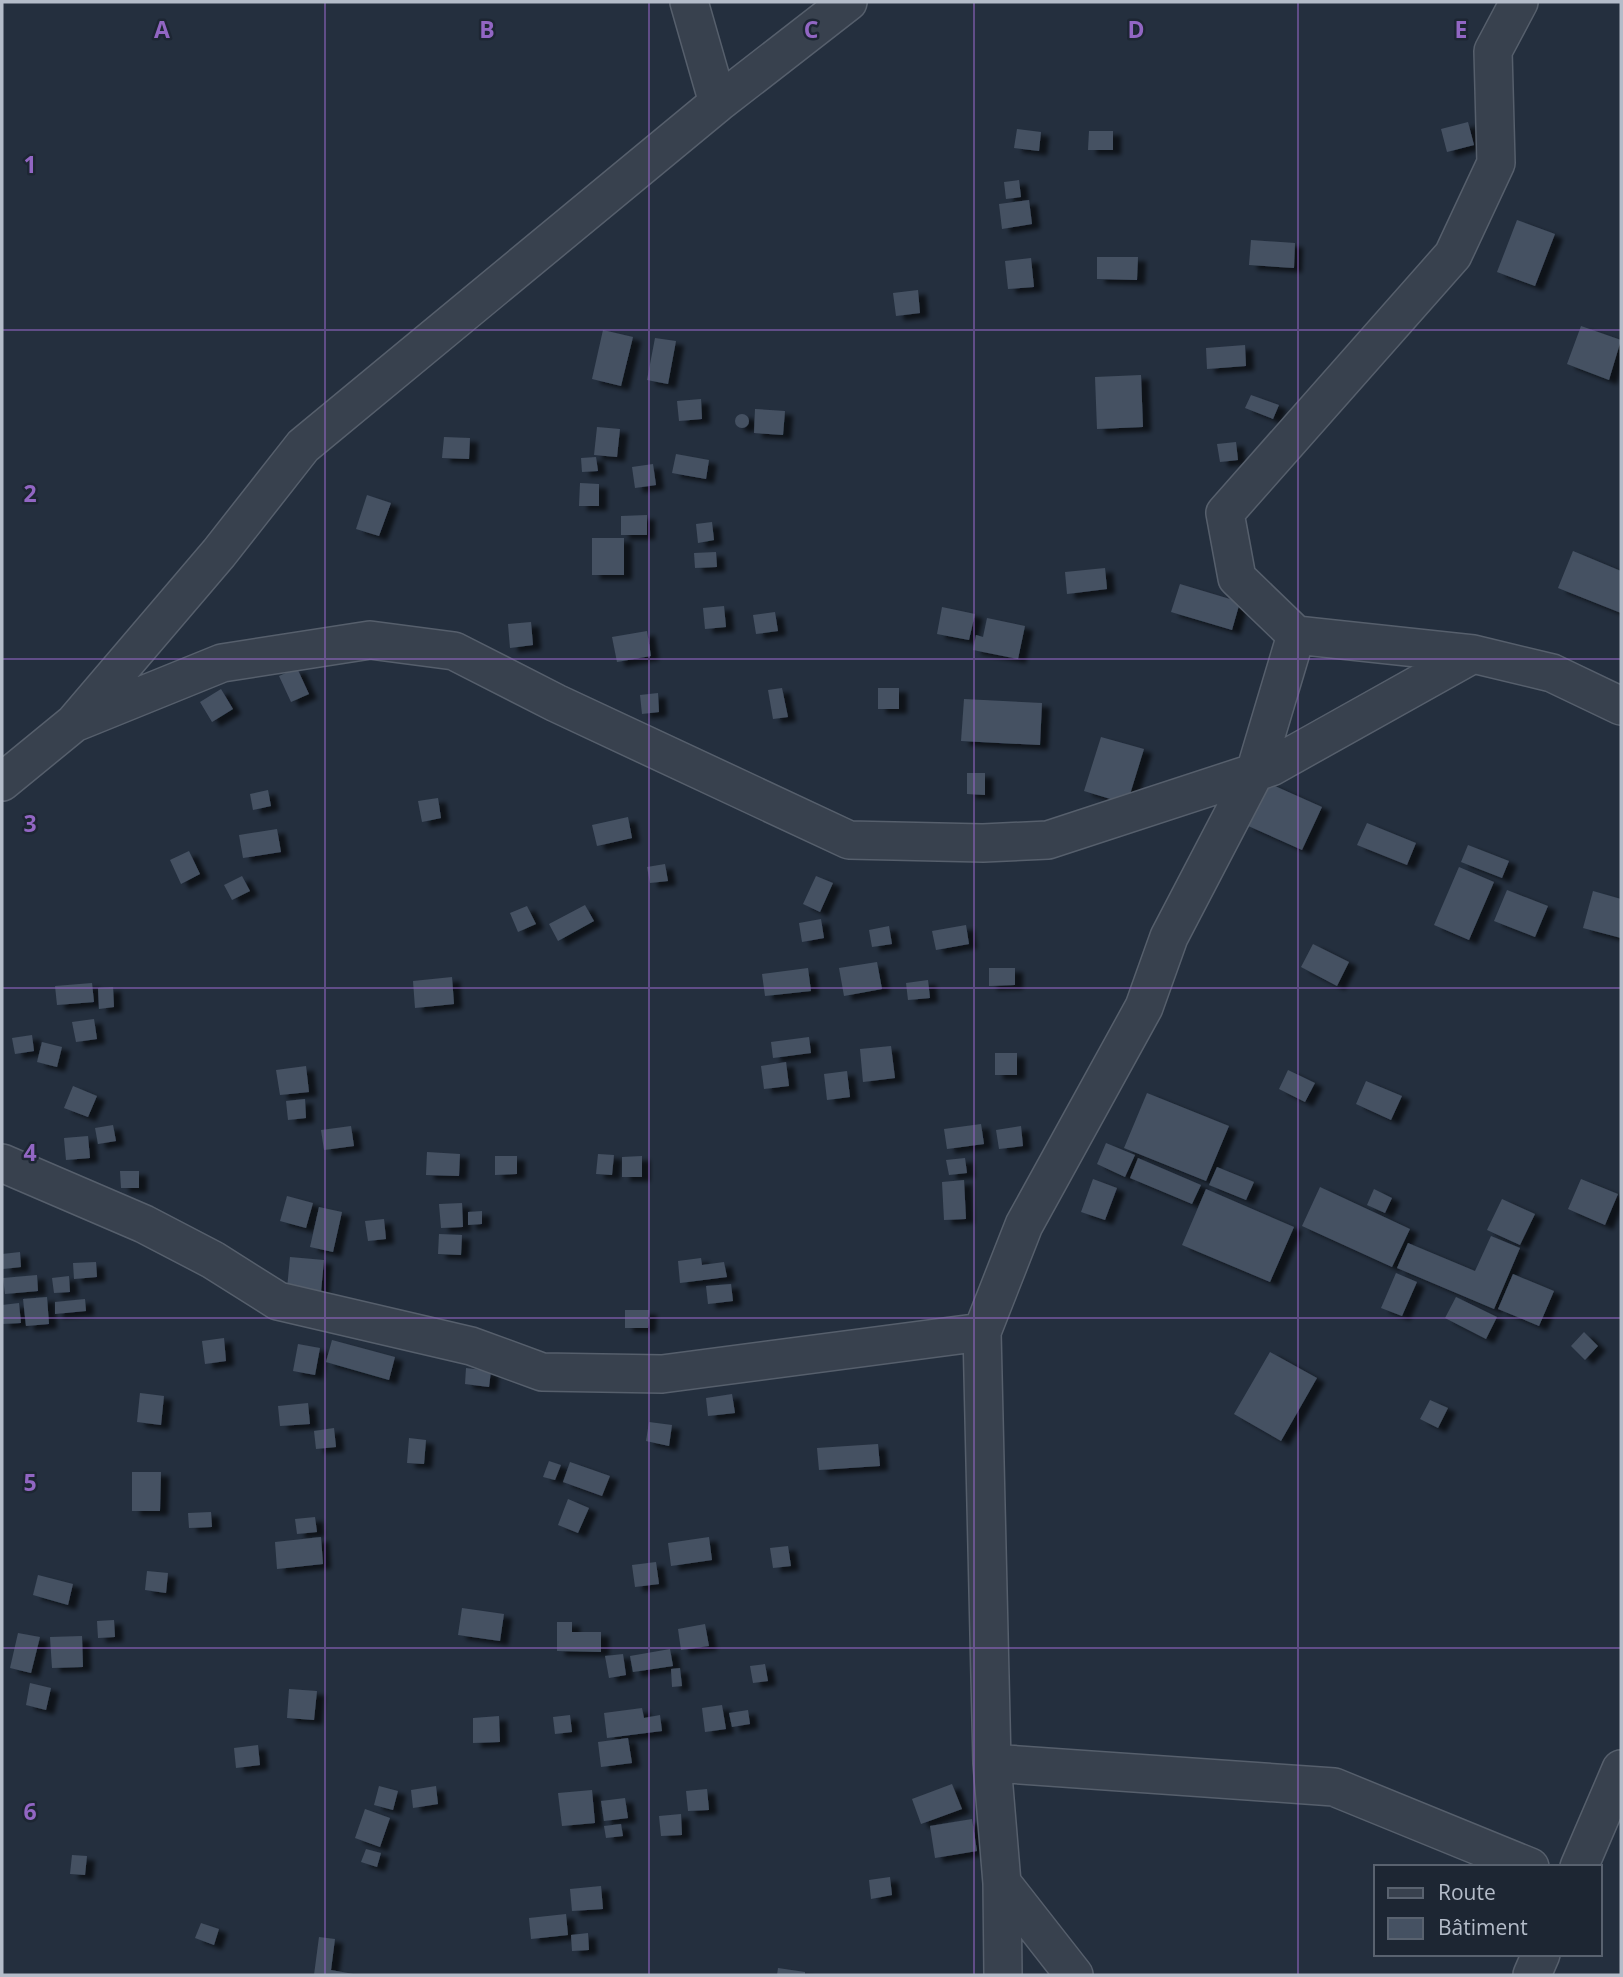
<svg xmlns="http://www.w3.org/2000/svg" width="1623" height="1977" font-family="'Open Sans',sans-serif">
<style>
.building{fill:#455162;filter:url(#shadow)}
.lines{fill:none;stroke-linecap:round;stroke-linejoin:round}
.minor-casing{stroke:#565f6c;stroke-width:40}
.minor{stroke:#38414e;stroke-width:37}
.grid{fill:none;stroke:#9266c3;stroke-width:2;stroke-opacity:0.55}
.grid-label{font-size:23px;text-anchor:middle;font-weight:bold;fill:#9266c3;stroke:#1d2633;stroke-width:5;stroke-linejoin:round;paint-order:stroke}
</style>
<defs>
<filter id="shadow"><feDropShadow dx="8" dy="4.5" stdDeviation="2" flood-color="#0009"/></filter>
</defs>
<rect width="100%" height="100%" fill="#242f3e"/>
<path class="building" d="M1468,122L1474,145L1447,152L1441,129Z
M1017,129L1041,132L1039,151L1014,148Z
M1089,131H1113V150H1088Z
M1019,180L1021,197L1006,199L1004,182Z
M1029,200L1032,224L1002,229L999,204Z
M1517,220L1555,234L1535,286L1497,272Z
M1251,240L1295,243L1294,268L1249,265Z
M1097,257H1138L1137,280L1097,279Z
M1031,258L1034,287L1008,289L1005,261Z
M918,290L920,313L896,316L893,293Z
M1581,326L1621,340L1609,380L1567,364Z
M603,330L633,337L621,386L592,379Z
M655,338L676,341L668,384L647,380Z
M1245,345L1246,366L1207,369L1206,348Z
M1141,375L1143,427L1097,429L1095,377Z
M1251,395L1279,405L1273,419L1245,408Z
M701,399L702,419L679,421L677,401Z
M755,409L785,411L783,435L754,433Z
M735 421a7 7 0 1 1 14 0a7 7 0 1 1-14 0Z
M597,427L620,429L617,457L594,455Z
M444,437L470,438L469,459L442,458Z
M1236,442L1238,460L1220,462L1217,444Z
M676,454L709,460L706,479L672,473Z
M596,457L598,471L582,472L581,458Z
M653,464L656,485L635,488L632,467Z
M580,483L599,484V506H579Z
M367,495L391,503L379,536L356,529Z
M647,515V535H621V516Z
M712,522L714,540L698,543L696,524Z
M592,538H624V575H592Z
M1573,551L1621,571V613L1558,588Z
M716,552L717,567L695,568L694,553Z
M1105,568L1107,589L1067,594L1065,572Z
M1180,584L1240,602L1232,630L1171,612Z
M724,606L726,627L705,629L703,608Z
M942,607L975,614L969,640L937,634Z
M775,612L778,631L756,634L753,615Z
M987,618L1025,626L1018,659L973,650L976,635L983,637Z
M531,622L533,645L510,648L508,624Z
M647,631L651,656L617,662L612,637Z
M297,668L309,694L291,702L279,676Z
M782,688L788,717L773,719L768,690Z
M878,688H899V709H878Z
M221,689L233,709L212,722L200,702Z
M658,693L659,712L642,714L640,695Z
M964,699L1042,703L1040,745L961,741Z
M1101,737L1144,749L1127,804L1084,791Z
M967,773H985V795L967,794Z
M1266,782L1322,807L1302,850L1246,825Z
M268,790L271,806L253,810L250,794Z
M438,798L441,818L422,822L418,801Z
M628,817L632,838L597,846L592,825Z
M1367,823L1416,843L1407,865L1357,845Z
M277,829L281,852L243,858L239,835Z
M1468,845L1509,861L1502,878L1461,862Z
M189,851L200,874L181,884L170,860Z
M665,864L668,881L650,883L647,867Z
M1459,867L1494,882L1469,940L1434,925Z
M242,876L250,891L232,900L224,885Z
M816,876L833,883L820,912L803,904Z
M1507,890L1548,906L1535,937L1494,921Z
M1593,891L1621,899V938L1583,928Z
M585,905L594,921L558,941L549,924Z
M527,906L536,924L518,932L510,913Z
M821,919L824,938L802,942L799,923Z
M966,925L969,944L936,950L932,931Z
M889,926L892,944L872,947L869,930Z
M1313,944L1349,962L1337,986L1301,967Z
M877,962L882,989L844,996L839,968Z
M808,968L811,991L765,996L762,974Z
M989,968H1015V985L989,986Z
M452,977L454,1004L415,1008L413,981Z
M928,980L930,998L908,1000L906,983Z
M92,983L94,1002L57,1005L55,986Z
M113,987L114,1007L99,1009L98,988Z
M94,1019L97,1039L76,1042L72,1022Z
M32,1035L34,1051L15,1054L12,1038Z
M809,1037L811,1053L773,1058L771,1042Z
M42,1042L62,1047L57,1067L37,1062Z
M891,1046L895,1078L863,1082L860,1049Z
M995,1053H1017V1075H995Z
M786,1062L789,1086L764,1089L761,1066Z
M306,1066L309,1092L280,1095L276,1070Z
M1288,1070L1315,1083L1305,1102L1279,1089Z
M847,1071L850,1097L827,1100L824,1074Z
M1366,1081L1402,1096L1391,1120L1356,1104Z
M73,1086L97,1096L88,1117L64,1108Z
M1147,1093L1229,1126L1206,1181L1124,1148Z
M305,1099L306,1118L288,1120L286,1101Z
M981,1124L984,1144L947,1149L944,1129Z
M113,1125L116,1141L98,1144L95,1128Z
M351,1126L354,1146L324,1150L321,1130Z
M1021,1126L1023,1146L999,1149L996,1130Z
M88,1136L90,1158L66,1160L64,1138Z
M1106,1143L1135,1155L1125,1177L1097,1164Z
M427,1152L460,1154L459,1176L426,1175Z
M598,1154L614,1155L612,1175L596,1174Z
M495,1156H517V1174L495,1175Z
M642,1156V1177H622V1157Z
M965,1158L967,1173L949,1175L946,1160Z
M1138,1158L1201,1185L1192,1204L1130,1178Z
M1217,1167L1254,1182L1246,1200L1209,1185Z
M120,1171H139V1188H121Z
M1093,1179L1117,1188L1105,1220L1081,1212Z
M1581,1179L1618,1194L1605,1225L1568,1209Z
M964,1180L966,1219L944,1220L942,1182Z
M1320,1187L1410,1229L1392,1267L1302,1226Z
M1206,1189L1294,1227L1270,1282L1182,1245Z
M1374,1189L1392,1198L1385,1213L1367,1205Z
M287,1196L313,1203L306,1228L280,1221Z
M1502,1199L1535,1214L1520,1245L1487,1230Z
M462,1203L463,1227L441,1228L439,1204Z
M319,1207L342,1212L333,1252L310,1247Z
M482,1211V1224L468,1225V1212Z
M384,1219L386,1239L368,1241L365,1221Z
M439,1234L462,1235L461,1255L438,1254Z
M1491,1236L1520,1248L1494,1309L1397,1268L1408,1243L1475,1271Z
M20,1252L21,1267L3,1269L2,1254Z
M290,1257L324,1260L321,1292L287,1289Z
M701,1258L702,1265L724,1262L727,1277L680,1283L678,1261Z
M96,1262L97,1277L74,1279L73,1263Z
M1396,1273L1417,1282L1402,1316L1381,1308Z
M1513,1274L1554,1291L1539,1326L1498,1309Z
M37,1275L38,1291L5,1294L3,1278Z
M69,1276L70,1292L54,1293L52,1278Z
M731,1284L733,1301L708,1304L706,1286Z
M47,1297L49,1324L26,1326L23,1299Z
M1456,1297L1497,1317L1486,1339L1445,1318Z
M85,1299L86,1311L55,1314V1302Z
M19,1303L21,1323L2,1324V1305Z
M625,1310H649L648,1328H625Z
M1584,1332L1598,1346L1585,1360L1571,1346Z
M224,1338L226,1361L205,1364L202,1341Z
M332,1340L395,1357L389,1380L326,1362Z
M298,1344L320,1348L315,1375L293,1371Z
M1270,1352L1317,1378L1281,1441L1234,1414Z
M466,1368L491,1371L489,1387L465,1384Z
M140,1393L164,1396L161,1425L137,1422Z
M732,1394L735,1413L708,1416L706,1398Z
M1430,1400L1448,1408L1438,1428L1420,1419Z
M308,1403L310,1424L280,1426L278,1406Z
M649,1422L672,1425L669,1446L646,1441Z
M334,1428L336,1447L316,1449L314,1431Z
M409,1438L426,1440L424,1464L407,1463Z
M878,1444L880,1466L819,1470L817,1448Z
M549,1461L561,1465L555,1480L543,1477Z
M570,1462L610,1476L602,1496L563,1482Z
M132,1472H161L160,1511H132Z
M568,1499L589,1508L578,1533L558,1525Z
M211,1512L212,1527L189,1528L188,1513Z
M315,1517L317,1532L297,1534L295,1519Z
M321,1537L323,1564L277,1569L275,1542Z
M709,1537L712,1560L671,1566L668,1543Z
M788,1546L791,1566L773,1568L770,1548Z
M656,1562L659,1584L635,1587L632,1565Z
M147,1571L168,1573L166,1593L145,1590Z
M38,1575L73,1584L68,1605L33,1595Z
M462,1608L504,1614L500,1641L458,1635Z
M114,1620L115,1637L98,1638L97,1621Z
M557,1622H572V1632H601V1652L557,1651Z
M705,1624L709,1646L681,1650L678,1629Z
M18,1633L40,1637L31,1673L10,1668Z
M82,1636L83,1667L52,1668L50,1637Z
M670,1649L673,1666L633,1672L630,1656Z
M623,1654L626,1675L609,1678L605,1656Z
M765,1664L768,1681L753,1683L750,1666Z
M680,1668L682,1686L672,1687L671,1669Z
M30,1683L51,1688L46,1710L26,1705Z
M289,1689L317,1691L314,1720L287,1718Z
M722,1705L726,1729L705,1732L702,1708Z
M642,1708L644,1718L660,1715L662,1731L607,1738L604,1713Z
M748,1710L750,1724L732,1727L729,1713Z
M570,1715L572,1732L555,1734L553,1717Z
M499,1716L500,1742L473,1743V1718Z
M628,1738L632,1763L601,1767L598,1742Z
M258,1745L260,1765L236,1768L234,1748Z
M952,1784L962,1809L921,1824L912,1799Z
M379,1786L398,1791L393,1810L374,1805Z
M436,1786L438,1804L413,1808L411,1790Z
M707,1789L709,1810L688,1811L686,1791Z
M592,1790L595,1823L562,1826L558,1793Z
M625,1798L628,1818L604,1821L601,1801Z
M365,1809L390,1818L380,1847L355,1838Z
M681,1814L682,1835L661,1836L659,1816Z
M972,1819L977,1851L935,1858L930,1826Z
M621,1824L623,1836L606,1838L604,1826Z
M366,1849L381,1853L377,1867L361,1862Z
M72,1855L87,1856L85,1875L70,1874Z
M890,1877L892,1895L871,1899L869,1880Z
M601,1886L603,1909L572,1911L570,1889Z
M566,1914L568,1935L531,1939L529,1918Z
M201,1923L219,1929L214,1945L195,1938Z
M588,1933L589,1950L572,1951L571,1935Z
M319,1937L335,1939L331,1970L359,1975H314Z
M778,1968L805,1972V1975H777Z"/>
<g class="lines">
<g class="minor-casing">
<path id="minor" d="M689,2L718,103
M1296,635L1473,654L1552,673L1621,706
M74,723L222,663L370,640L454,651L556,703L849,840L983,843L1048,840L1271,767L1473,654
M2,782L74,723L219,553L303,446L718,103L848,2
M2,1163L144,1224L213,1260L278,1301L471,1346L542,1372L662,1374L982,1332
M992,1763L1334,1787L1530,1867
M1579,1867L1621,1769
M1002,1883L1003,1975
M1074,1975L1002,1883L992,1763L982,1332L1024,1225L1144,1007L1169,937L1255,772L1296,635L1237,578L1225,513L1453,255L1496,163L1493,51L1519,2
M1532,1975L1541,1954"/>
</g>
<use href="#minor" class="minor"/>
</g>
<path class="grid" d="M325,2V1975M649,2V1975M974,2V1975M1298,2V1975M2,330H1621M2,659H1621M2,988H1621M2,1318H1621M2,1648H1621"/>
<g class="grid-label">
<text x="162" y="38">A</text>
<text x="487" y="38">B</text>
<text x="811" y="38">C</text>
<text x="1136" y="38">D</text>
<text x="1461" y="38">E</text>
<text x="30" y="173">1</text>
<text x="30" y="502">2</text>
<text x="30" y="832">3</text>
<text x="30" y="1161">4</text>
<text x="30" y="1491">5</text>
<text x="30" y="1820">6</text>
</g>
<rect width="1623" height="1977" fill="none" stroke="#b4bcc9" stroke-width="7"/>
<rect x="1374" y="1865" width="228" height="91" fill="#1d2633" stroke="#59626f" stroke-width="2"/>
<rect x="1388" y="1888" width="35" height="10" fill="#38414e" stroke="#59626f" stroke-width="2"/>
<text x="1438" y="1900" font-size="21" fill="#b4bcc9">Route</text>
<rect x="1388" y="1918" width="35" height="21" fill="#455162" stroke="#59626f" stroke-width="2"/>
<text x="1438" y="1935" font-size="21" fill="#b4bcc9">Bâtiment</text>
</svg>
